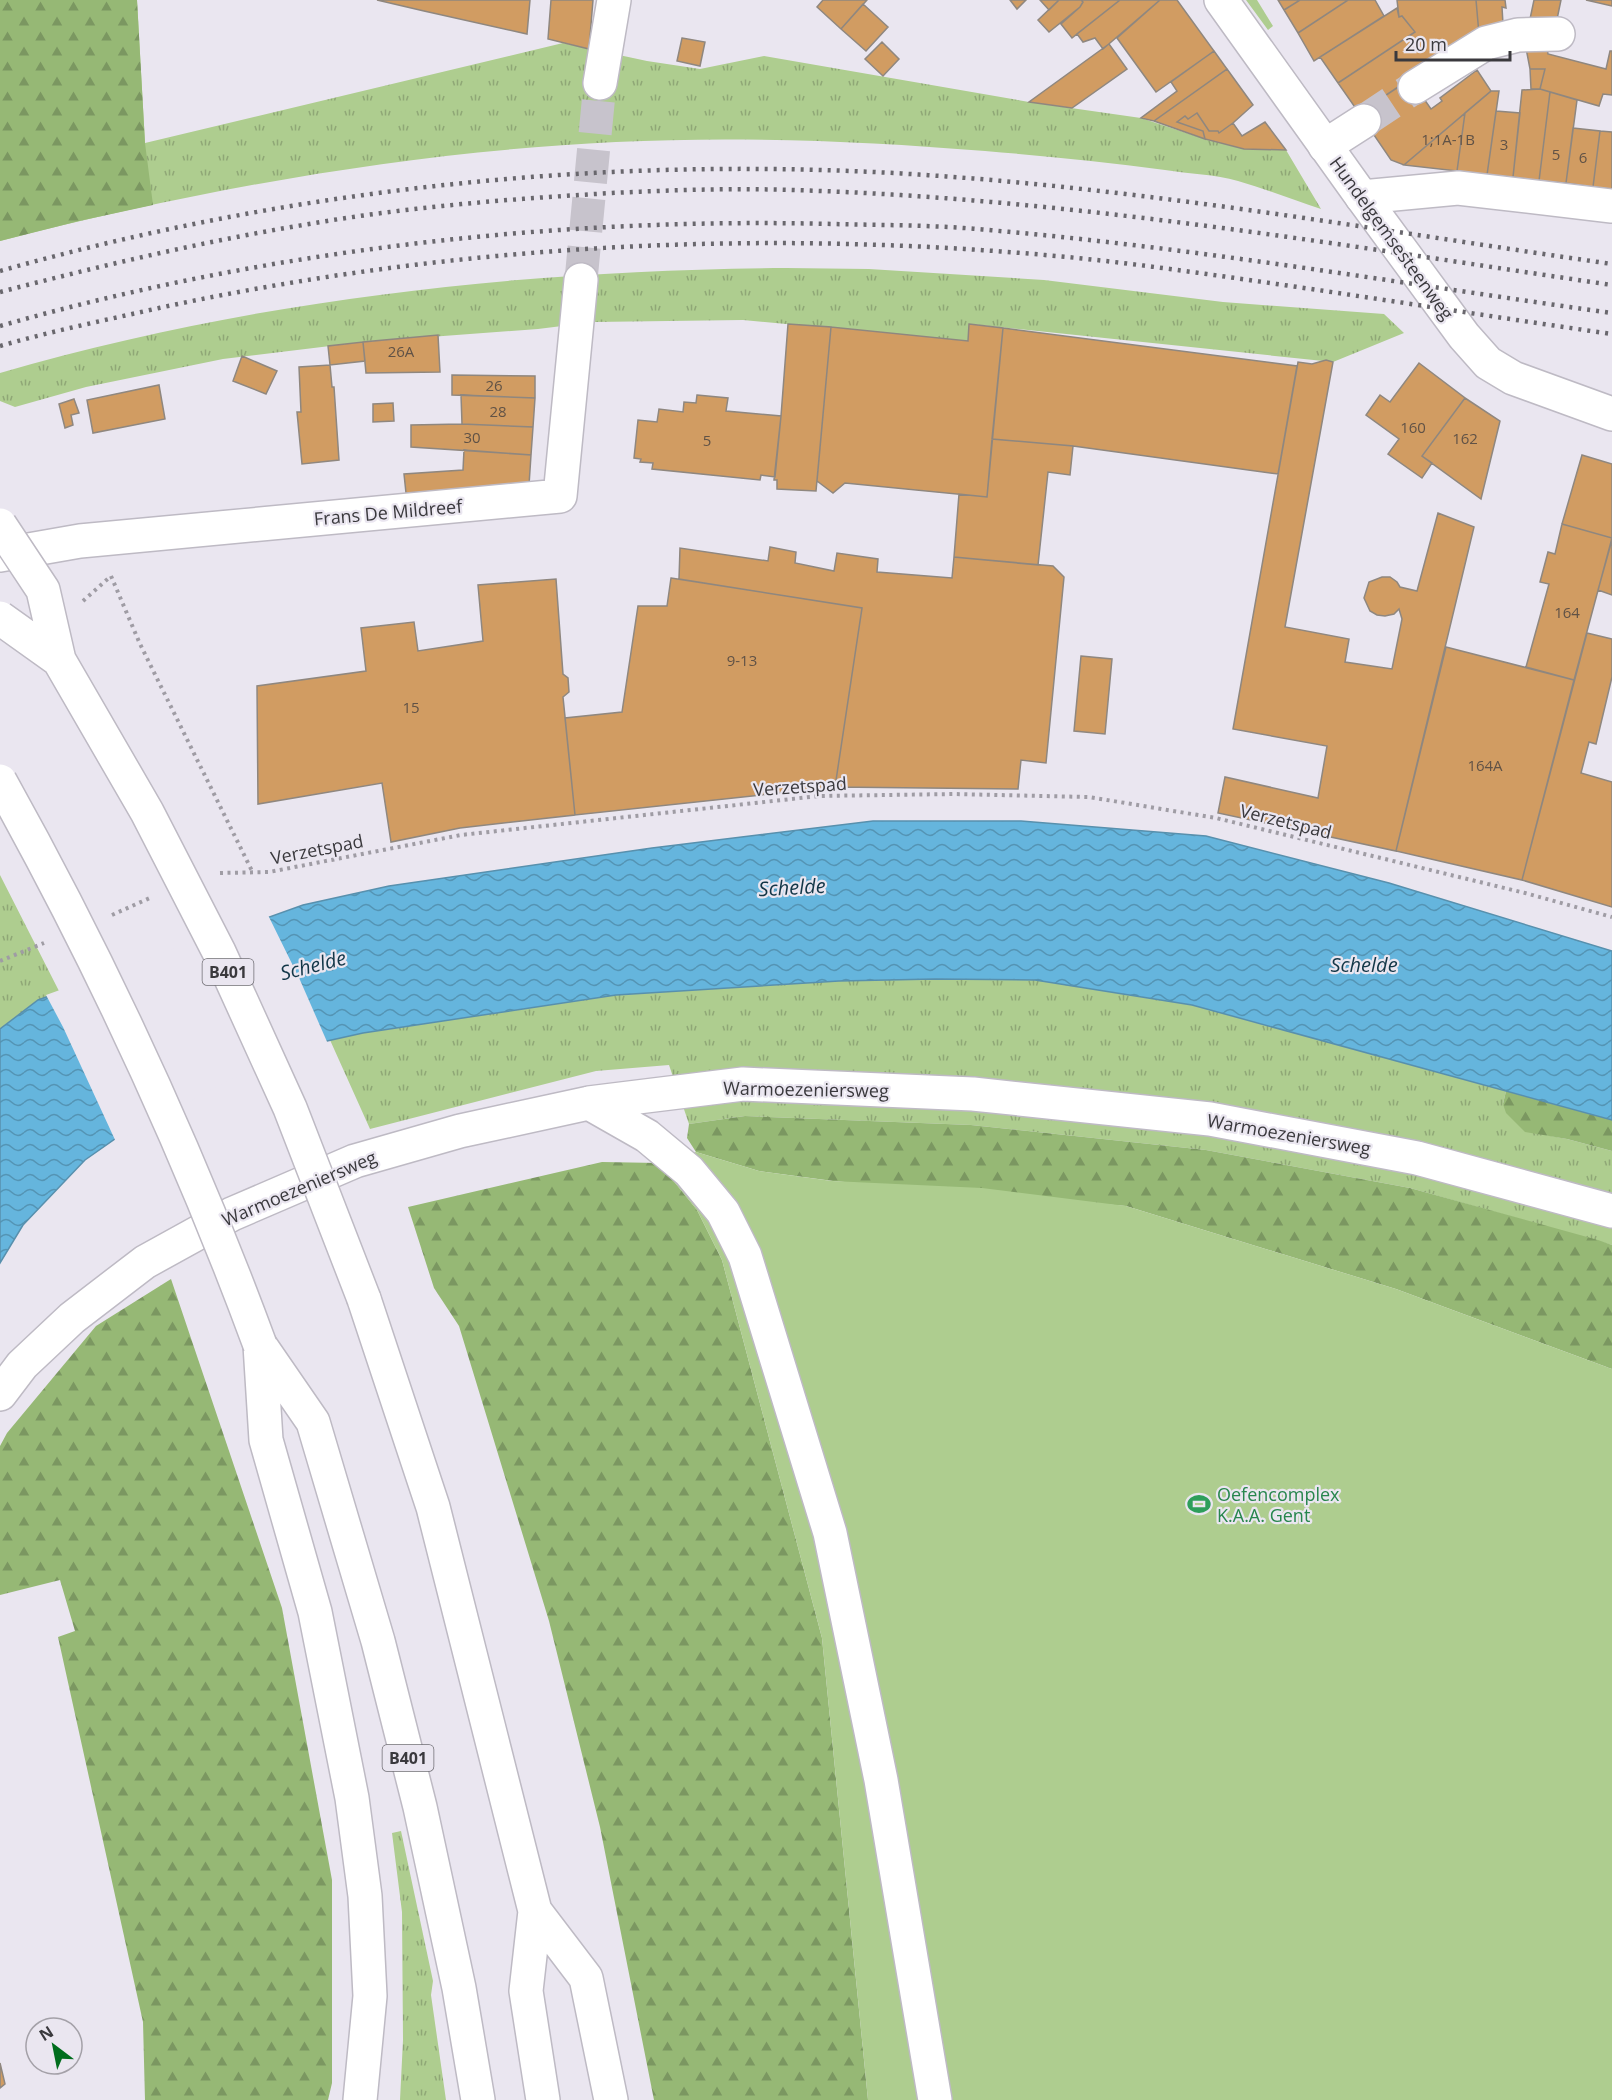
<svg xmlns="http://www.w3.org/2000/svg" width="1612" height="2100" font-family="'Open Sans',sans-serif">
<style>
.grass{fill:url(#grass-tufts)}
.forest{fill:url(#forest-firs)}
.pitch{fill:#aecd8f}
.water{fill:url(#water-waves);stroke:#5890ad;stroke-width:1.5}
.pier{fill:#eae6f0}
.building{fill:#d19c62;stroke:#8f877f;stroke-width:1.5}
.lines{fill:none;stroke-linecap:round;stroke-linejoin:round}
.minor-tunnel{stroke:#c7c3cc;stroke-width:33;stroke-dasharray:33 16;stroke-linecap:butt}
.minor-casing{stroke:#bebac4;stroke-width:36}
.major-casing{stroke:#bebac4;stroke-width:36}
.highway-casing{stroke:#bebac4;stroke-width:36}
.path{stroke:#9f9ca4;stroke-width:4;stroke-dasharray:3 4.5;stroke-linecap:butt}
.minor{stroke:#fff;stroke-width:33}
.major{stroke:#fff;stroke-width:33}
.highway{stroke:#fff;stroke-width:33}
.rail{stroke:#69676d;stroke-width:4.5;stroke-dasharray:3 6;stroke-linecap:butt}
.highway-bridge-casing{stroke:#bebac4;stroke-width:36;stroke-linecap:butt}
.highway-bridge{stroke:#fff;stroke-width:33}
.labels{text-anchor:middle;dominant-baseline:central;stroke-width:4.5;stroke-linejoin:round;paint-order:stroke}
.number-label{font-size:15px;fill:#605246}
.shield{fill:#eae6f0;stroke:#6f6d73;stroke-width:1.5}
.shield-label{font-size:16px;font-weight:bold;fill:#3a393d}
.street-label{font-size:18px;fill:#3a393d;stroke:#eae6f0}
.leisure-label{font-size:18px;fill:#27864d;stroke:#eae6f0;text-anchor:start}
.water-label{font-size:20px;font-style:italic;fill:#123647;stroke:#eae6f0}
</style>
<defs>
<pattern id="grass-tufts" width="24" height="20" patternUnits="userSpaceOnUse" patternTransform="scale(1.5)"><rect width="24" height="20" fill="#aecd8f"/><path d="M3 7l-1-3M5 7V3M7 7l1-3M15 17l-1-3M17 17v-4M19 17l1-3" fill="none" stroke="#8fa776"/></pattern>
<pattern id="forest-firs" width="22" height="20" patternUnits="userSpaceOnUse" patternTransform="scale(1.5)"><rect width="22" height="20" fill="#96b875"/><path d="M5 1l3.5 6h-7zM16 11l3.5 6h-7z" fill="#7b9761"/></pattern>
<pattern id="water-waves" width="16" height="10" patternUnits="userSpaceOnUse" patternTransform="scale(1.5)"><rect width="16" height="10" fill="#65b5dd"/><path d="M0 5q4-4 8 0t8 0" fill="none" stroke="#5494b4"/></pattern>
</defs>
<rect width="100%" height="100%" fill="#eae6f0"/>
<path class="grass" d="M0,0H137L145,143L563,43L647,61L700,69L764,56L1029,102L1141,118L1205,139L1244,149L1286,150L1321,209C1294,200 1266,189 1238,181C1215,174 1189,174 1165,170C1105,162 1045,156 985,151C863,141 738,136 616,142C408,152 201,189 0,241Z
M1246,0H1257L1273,26L1268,30Z
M786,268L869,269L1044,280L1223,302L1384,314L1404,333L1333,362L970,324L968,341L743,320L594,322L538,329L363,342L223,359L86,387L15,407L0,401V373C255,299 522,270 786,268Z
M0,875L60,993L38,1000L0,1029Z
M935,979L1035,980L1192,1005L1506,1091L1503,1104L1525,1131L1567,1139L1612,1151V1245L1410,1188L1206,1150L971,1125L745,1116L689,1124L669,1065L596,1071L370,1129L330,1040L363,1033L616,995L839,981Z
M401,1831L433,1981L431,1995L446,2100H400L403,2040L402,1912L392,1833Z"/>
<path class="forest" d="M0,0H137L145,143L153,205L79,221L0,241Z
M1506,1091L1612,1120V1151L1567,1139L1525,1132L1506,1113L1503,1104Z
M745,1116L971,1125L1206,1150L1410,1188L1598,1240L1612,1245V1369L1396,1289L1126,1206L833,1181L759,1171L696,1152L687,1138L689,1124Z
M602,1162L659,1163L697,1210L722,1260L822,1638L868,2100H654L600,1827L549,1621L459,1326L434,1288L408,1207Z
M171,1279L282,1608L332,1880V2083L328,2100H145L143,2022L58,1637L75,1631L60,1580L0,1595V1446L7,1433L96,1326Z"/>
<path class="pitch" d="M696,1152L759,1171L832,1181L982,1188L1126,1206L1396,1289L1612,1369V2100H868L822,1638L722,1260L697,1210L659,1163Z"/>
<path class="water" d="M873,821H1021L1206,836L1389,883L1612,951V1120L1192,1005L1035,980L935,979L839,981L616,995L363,1033L309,1045L226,1079L125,1132L85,1160L23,1225L0,1263V1029L38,1000L303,905L389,886L652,848Z"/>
<path class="pier" d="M268,915L300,980L328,1044L309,1048L227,1081L116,1142L63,1027L46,995Z"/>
<path class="building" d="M377,0H530L527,34L424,11Z
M551,0H593L589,49L548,39Z
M823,0H867L841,29L817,7Z
M1010,0H1026L1017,9Z
M1040,0H1059L1049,10Z
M1059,0H1081L1083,2L1080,7L1049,32L1038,20Z
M1081,0H1120L1072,38L1061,24L1080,7L1083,2Z
M1120,0H1160L1103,49L1095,38L1083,42L1077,34Z
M1160,0H1177L1214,51L1156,92L1117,38Z
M1278,0H1300L1284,10Z
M1300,0H1348L1298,33L1284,10Z
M1348,0H1375L1384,16L1314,61L1298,33Z
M1397,0H1476L1479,34L1359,113L1338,83L1415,32L1402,16L1399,17Z
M1476,0H1505L1506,8L1502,7L1503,24L1479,34Z
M1534,0H1561L1556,24L1530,19Z
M1586,0H1612V6Z
M863,4L888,27L866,51L841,29Z
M1397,8L1399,17L1402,16L1415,32L1338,83L1320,57Z
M682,38L705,42L700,66L677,61Z
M882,42L899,59L883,76L865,59Z
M1546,42L1548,54L1606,69L1610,51H1612V95L1603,94L1599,106L1540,89L1545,69H1530L1525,43Z
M1109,44L1127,69L1072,108L1029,102Z
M1214,51L1227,69L1154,121L1141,118L1177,91L1171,82Z
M1227,69L1253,105L1233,123L1219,133L1218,131H1209L1197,113L1188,119L1185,116L1177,122L1203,131L1205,139L1154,121Z
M1530,69H1545L1540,89H1531Z
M1477,70L1491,91L1404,165L1391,160L1359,113L1410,79L1431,109L1442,101L1440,98Z
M1540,89L1550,92L1539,181L1513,177L1522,90Z
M1491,91H1499L1487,175L1457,171L1465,113Z
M1550,92L1577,100L1566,183L1539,181Z
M1496,111L1520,113L1513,177L1487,175Z
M1197,113L1209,131H1218L1219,133L1233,123L1242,136L1265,122L1286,150L1244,149L1205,139L1203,131L1177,122L1185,116L1188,119Z
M1465,113L1457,171L1404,165Z
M1573,128L1600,131L1593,187L1566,183Z
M1600,131L1612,132V189L1593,187Z
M788,324L831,327L816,491L777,489V480H774L781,416Z
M969,324L1003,328L987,497L845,483L833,493L817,481L831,327L968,341Z
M1003,328L1297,366L1278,474L1073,446L992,439Z
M438,335L440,372L366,373L363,342Z
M363,342L365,361L330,365L328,346Z
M242,356L277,371L266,394L233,381Z
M1326,360L1333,362L1285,627L1349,639L1345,662L1392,669L1402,619L1399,609L1394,614L1385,616L1377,615L1370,611L1364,598L1369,582L1382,577H1390L1397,582L1400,587L1417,591L1438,513L1474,527L1396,851L1218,813L1225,777L1318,798L1327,746L1233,729L1298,362L1312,364Z
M1419,363L1465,398L1422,456L1432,463L1422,478L1388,454L1399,439L1366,415L1380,395L1390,402Z
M330,365L332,387H334L339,460L302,464L297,412H301L299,367Z
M452,375L535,376V398L452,395Z
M159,385L165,419L93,433L87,400Z
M461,395L535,398L533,427L462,424Z
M697,395L728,398L726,411L781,416L775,477L761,475L760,480L652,469L653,463L640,462L641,459L634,458L638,420L657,422L659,409L683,412L684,402L696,403Z
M1465,398L1500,421L1481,499L1422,456Z
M74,399L79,413L71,415L73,425L65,428L59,404Z
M393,403L394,421L373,422V404Z
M462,424L533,427L531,455L411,447V425Z
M992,439L1073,446L1070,475L1048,472L1038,565L954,557L959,494L987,497Z
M464,450L531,455L529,485L406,493L404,474L463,470Z
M1582,455L1612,464V538L1562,524Z
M1562,524L1612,538L1574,680L1526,667L1549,584L1540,582L1548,552L1555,554Z
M1612,540V595L1598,590Z
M770,547L796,552L795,563L834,571L837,553L878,559L877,572L952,578L954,557L1053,566L1064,577L1046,763L1021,760L1018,789L835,787L862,608L679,579L680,548L768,561Z
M671,578L862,608L835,787L575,815L565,718L622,712L638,606H667Z
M556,579L563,674L568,678L569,692L563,697L575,815L460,828L391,842L382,783L258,804L257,686L366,671L361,628L414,622L418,651L483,641L478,585Z
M1587,633L1612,639V677L1596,744L1589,742L1581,773L1612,782V907L1522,880Z
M1446,647L1574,680L1522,880L1396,851Z
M1081,656L1112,659L1105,734L1074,731Z
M0,2063L5,2084L0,2088Z"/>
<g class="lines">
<path class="minor-tunnel" d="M1364,121L1415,87
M581,280L600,83"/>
<g class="minor-casing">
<path id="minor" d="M600,83L614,0
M1415,87L1486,43L1518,35L1558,34
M1325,146L1364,121
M1362,197L1458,188L1612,206
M0,555L80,541L560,496L581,280
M589,1103L647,1136L689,1171L723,1212L745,1256L830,1533L881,1780L935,2100
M0,1394L22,1365L72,1318L145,1262L232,1214L355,1161L460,1131L589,1103L743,1084L973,1094L1210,1119L1417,1158L1612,1211"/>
</g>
<g class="major-casing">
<path id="major" d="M1221,0L1362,197L1464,336L1488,363L1513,378L1612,414"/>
</g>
<g class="highway-casing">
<path id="highway" d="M364,1299L433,1507L535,1911L526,1991L543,2100
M260,1345L313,1422L378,1641L420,1807L459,1988L478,2100
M260,1345L266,1440L315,1612L352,1798L365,1896L370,1996L360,2100
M535,1911L586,1978L611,2100"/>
</g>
<path class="path" d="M111,576L140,644L253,873
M83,601L111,576
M220,873L269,872L461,835L819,796L954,794L1089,797L1216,818L1525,893L1612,917
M112,915L152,897
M0,961L44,943"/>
<use href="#minor" class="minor"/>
<use href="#major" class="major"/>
<use href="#highway" class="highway"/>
<path class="rail" d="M0,271C283,191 581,158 874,172C1121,184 1367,229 1612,264
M0,292C100,266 201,242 303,225C405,207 509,199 612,193C672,190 732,188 792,190C1068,198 1340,245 1612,285
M0,326C266,250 556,217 833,224C876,225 920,225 964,228C1181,245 1396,283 1612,313
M0,346C52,331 106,320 159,308C450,245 749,229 1045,255C1116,261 1186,271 1256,281C1375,298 1493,317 1612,334"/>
<g class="highway-bridge-casing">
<path id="highway-bridge" d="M0,525L43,590L59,660L147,812L219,952L290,1108L364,1299
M0,618L59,660
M0,781C101,962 188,1150 260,1345"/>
</g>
<use href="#highway-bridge" class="highway-bridge"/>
</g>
<defs>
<g id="stadium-bare" transform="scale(1.8)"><path d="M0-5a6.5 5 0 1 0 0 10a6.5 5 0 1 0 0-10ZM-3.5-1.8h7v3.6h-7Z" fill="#2e9e5b" stroke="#eae6f0" stroke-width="2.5" paint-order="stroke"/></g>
</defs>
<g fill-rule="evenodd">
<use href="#stadium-bare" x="1199" y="1504"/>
</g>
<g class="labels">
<g class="number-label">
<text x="1448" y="139">1;1A-1B</text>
<text x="1504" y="144">3</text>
<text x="1556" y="154">5</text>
<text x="1583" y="157">6</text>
<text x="401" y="351">26A</text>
<text x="494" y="385">26</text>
<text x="498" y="411">28</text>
<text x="1413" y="427">160</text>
<text x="472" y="437">30</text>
<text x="1465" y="438">162</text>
<text x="707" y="440">5</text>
<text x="1567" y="612">164</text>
<text x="742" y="660">9-13</text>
<text x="411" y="707">15</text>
<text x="1485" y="765">164A</text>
</g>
<g class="shield">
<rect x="202.5" y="959" width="51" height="26" rx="4.5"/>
<rect x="382.5" y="1745" width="51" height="26" rx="4.5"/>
</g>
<g class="shield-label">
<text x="228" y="972">B401</text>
<text x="408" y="1758">B401</text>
</g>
<g class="street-label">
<text transform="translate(1392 238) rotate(54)">Hundelgemsesteenweg</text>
<text transform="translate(388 512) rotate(-5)">Frans De Mildreef</text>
<text transform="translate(800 786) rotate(-4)">Verzetspad</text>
<text transform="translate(1286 821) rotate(14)">Verzetspad</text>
<text transform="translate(317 849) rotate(-11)">Verzetspad</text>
<text transform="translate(806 1089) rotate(1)">Warmoezeniersweg</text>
<text transform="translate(1289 1134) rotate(10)">Warmoezeniersweg</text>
<text transform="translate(299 1188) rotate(-23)">Warmoezeniersweg</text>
</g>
<g class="leisure-label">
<text x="1217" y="1494">Oefencomplex<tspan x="1217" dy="21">K.A.A. Gent</tspan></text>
</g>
<g class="water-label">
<text transform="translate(792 887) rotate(-3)">Schelde</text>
<text x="1364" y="964">Schelde</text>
<text transform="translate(313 965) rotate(-14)">Schelde</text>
</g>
</g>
<g transform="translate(54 2046) rotate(328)"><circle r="28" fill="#eae6f0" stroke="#a4a1a8" stroke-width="1.5"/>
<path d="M0-4.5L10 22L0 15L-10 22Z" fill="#006d1d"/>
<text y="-9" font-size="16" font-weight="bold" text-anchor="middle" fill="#3a393d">N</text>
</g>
<path d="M1396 51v9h114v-9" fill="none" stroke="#3a393d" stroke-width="3"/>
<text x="1405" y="51" font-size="18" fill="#3a393d" stroke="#eae6f0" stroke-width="4.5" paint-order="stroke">20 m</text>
</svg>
